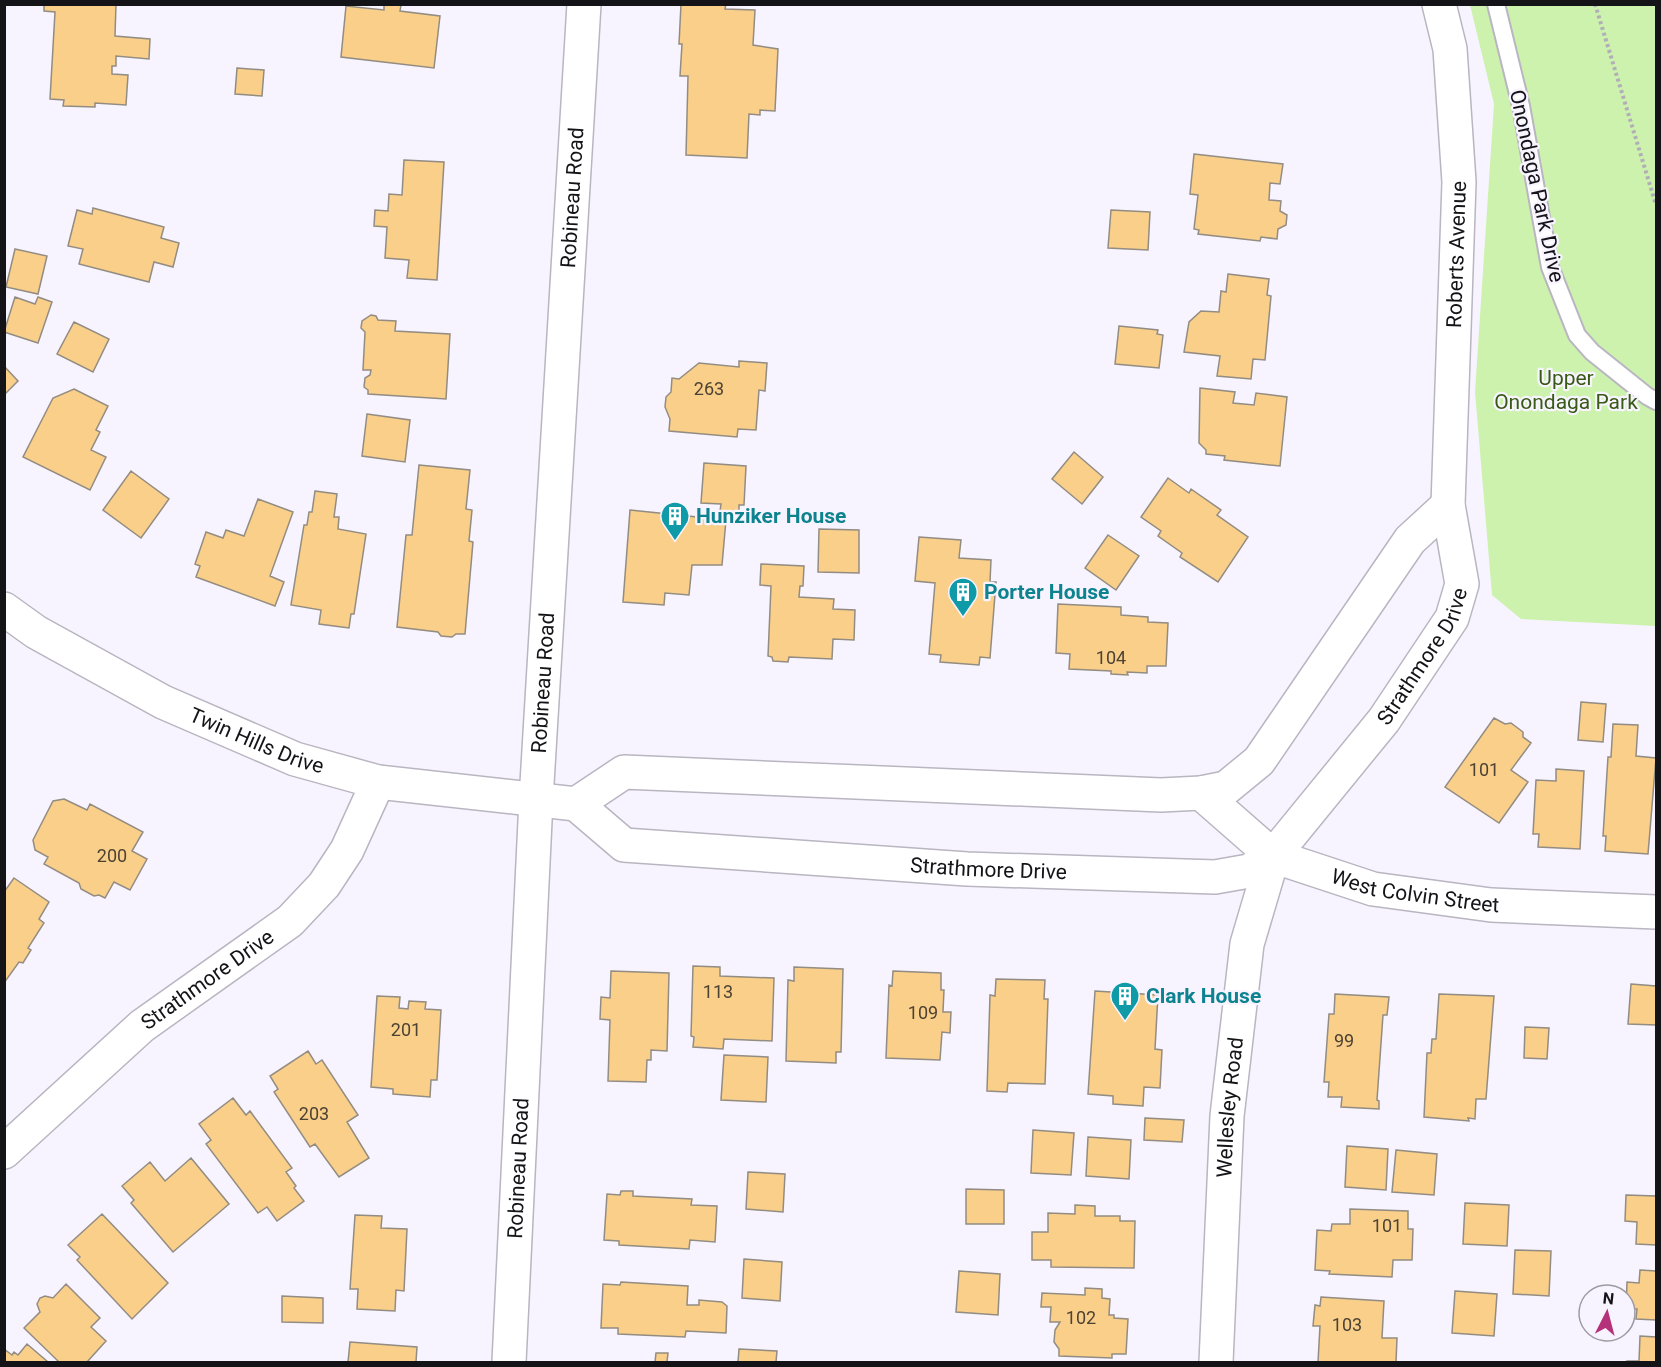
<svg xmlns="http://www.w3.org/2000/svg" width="1661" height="1367" font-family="Roboto,sans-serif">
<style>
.green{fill:#ccf2ae}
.building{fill:#f9cf89;stroke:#938c82;stroke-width:1.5}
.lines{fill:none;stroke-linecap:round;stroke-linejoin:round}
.lane-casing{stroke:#b9b5c1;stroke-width:20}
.street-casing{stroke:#b9b5c1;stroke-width:36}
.path{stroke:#b2aeb7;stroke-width:4;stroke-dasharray:3 3;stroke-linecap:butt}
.lane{stroke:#fff;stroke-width:16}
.street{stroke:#fff;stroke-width:33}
.labels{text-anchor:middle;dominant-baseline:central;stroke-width:4.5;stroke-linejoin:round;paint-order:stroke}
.number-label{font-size:18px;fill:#4d4234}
.street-label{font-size:21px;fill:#141317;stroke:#f8f4ff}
.park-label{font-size:21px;fill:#385a15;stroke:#f8f4ff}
.culture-label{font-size:21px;font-weight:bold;fill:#0d838f;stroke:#f8f4ff;text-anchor:start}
</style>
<rect width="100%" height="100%" fill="#f8f4ff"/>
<path class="green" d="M1470,5H1656V626L1521,619L1492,595L1475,392L1494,104Z"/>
<path class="building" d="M44,4H116L115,36L150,39L149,59L116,56V66H112V74L128,75L126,105L95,103V107L63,106L64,100L50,99L55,12L44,11Z
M384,4L401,5L400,11L440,16L434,68L341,57L346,6L384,10Z
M681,4H726L725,9L755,10L753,45L778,49L775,111L760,110V115L749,114L747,158L686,155L688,76H680L682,44H679Z
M237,68L264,70L262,96L235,94Z
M1194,154L1283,164L1280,184L1270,183L1269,200L1281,201L1280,211L1287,215L1286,225L1278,229L1277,239L1261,237L1260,241L1198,234L1199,230L1194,229L1198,195L1190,194Z
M404,160L444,162L437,280L407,278L409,260L385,258L387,227L374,226L375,210L388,211L389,194L402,195Z
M93,208L164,227L161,238L179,243L173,267L154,262L149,282L79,264L83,249L68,246L77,210L92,214Z
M1111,210L1150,212L1148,250L1108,248Z
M15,249L47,256L38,294L6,287Z
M1228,274L1269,279L1267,295L1271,296L1265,360L1253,359L1251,379L1217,376L1220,356L1184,352L1189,322L1201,311L1219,312L1221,291L1226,292Z
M15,297L35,304L38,297L52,302L38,343L4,332Z
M371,315L376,316L378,320L396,321L395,331L450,334L446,399L368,394V390L364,387L365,378L370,375L371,370H363L365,332L361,328L362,321Z
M74,322L109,339L93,372L57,354Z
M1119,326L1158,330L1157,334L1163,335L1159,368L1115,364Z
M739,361L767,363L765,391L759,390L756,430L738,429L737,437L669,431L670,419L665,407L666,397L671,392L672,378L679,379L699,363L739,367Z
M4,366L18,381L4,395Z
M1200,388L1235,392L1233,403L1254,405L1256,393L1287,397L1280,466L1224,460L1225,456L1206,454V450L1199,443Z
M74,389L108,406L96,430L100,432L91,450L106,457L90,490L23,457L53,398Z
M367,414L410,420L405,462L362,456Z
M1074,452L1103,477L1082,504L1052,479Z
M704,463L746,466L744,505H739V512L720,511L721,504L701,503Z
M419,465L470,470L466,509L472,510L469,541L473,542L465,634H456L452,637L441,636L438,632L397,627L406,535H412Z
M131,471L169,499L141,538L103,510Z
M1168,478L1189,493L1191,489L1221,510L1217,515L1248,537L1218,582L1180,557L1182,553L1158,536L1161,531L1141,517Z
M315,491L337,494L334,517H339L338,529L366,534L354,614H351L349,628L319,624L321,610L291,605L304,525H307L309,512H312Z
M258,499L293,512L270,576L284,582L275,606L196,577L200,566L195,564L206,532L223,538L226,530L244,536Z
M630,510L726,520L722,565H692L689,595L665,593L664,605L623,602Z
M819,529L859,530V573L818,572Z
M1108,535L1139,556L1116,590L1085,568Z
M919,537L961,540L959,558L991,560L990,582H996L990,658L980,657L979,665L940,662L941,655L929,654L935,583L915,581Z
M761,564L804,566L803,586H800L799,597L834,599L833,609L855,610L854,640L833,639L832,659L789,657L788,662L773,661L772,657L768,656L771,586L760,585Z
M1058,604L1121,607V615L1148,617V622L1168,623L1166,666H1147V673L1127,672L1128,675L1111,674V671L1069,669L1070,654L1056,653Z
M1581,702L1606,704L1603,742L1578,740Z
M1494,718L1505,724L1511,723L1523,732V737L1531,743L1511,770L1528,782L1499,823L1445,787Z
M1613,724L1638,725L1636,756L1656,758L1648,854L1605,851L1606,836H1603L1608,757H1611Z
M1556,769L1584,771L1580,849L1538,847L1539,834H1533L1536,780L1556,781Z
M64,799L87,810L90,804L143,832L132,851L147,859L130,890L114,882L105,898L99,895L94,896L81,889L79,883L44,864L48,857L35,850L33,840L53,801Z
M14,878L49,902L39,919L44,923L28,948L31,950L23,963L19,962L4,983V892Z
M693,966L720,967V976L774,978L772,1041L724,1039L723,1049L693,1047L694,1037L691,1036Z
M794,967L843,969L841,1052H836V1063L786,1061L788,980L794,981Z
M611,971L669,973L667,1051L651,1050V1060H647L646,1082L608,1081L610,1020L600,1019L601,997L610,998Z
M893,971L941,973V990H944L943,1012H951L950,1033L942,1032L940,1060L886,1058L889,985L892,986Z
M996,979L1045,980L1044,999H1048L1045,1084L1008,1083L1007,1092L987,1091L990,995L995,996Z
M1631,984L1656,986V1025L1628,1024Z
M1095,991L1158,995L1155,1049L1162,1050L1160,1088L1144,1087L1143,1106L1113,1104V1096L1088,1094Z
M1335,994L1389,997L1387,1015H1383L1377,1100L1379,1101V1109L1341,1107L1342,1097H1328L1329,1082H1324L1329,1014H1334Z
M1439,994L1494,996L1486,1099H1476L1475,1119L1468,1118L1469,1121L1424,1117L1427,1053H1431L1432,1039H1436Z
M377,996L400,997L399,1008L408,1009L409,1001L426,1002L425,1009L441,1010L437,1080H431L430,1097L393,1094V1089L371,1087Z
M1525,1027L1549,1028L1547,1059L1524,1058Z
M308,1051L316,1064L322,1060L358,1115L347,1122L369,1158L339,1177L315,1144L310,1147L274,1092L278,1089L270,1076Z
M724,1055L768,1057L766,1102L721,1100Z
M233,1098L246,1115L250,1111L292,1168L286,1172L296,1186L294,1188L304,1201L277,1221L267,1207L258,1213L206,1144L211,1140L199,1124Z
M1145,1118L1184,1120L1182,1142L1144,1140Z
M1033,1130L1074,1133L1071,1175L1031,1173Z
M1088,1137L1131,1140L1129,1179L1086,1176Z
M1347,1146L1388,1149L1386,1190L1345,1187Z
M1396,1150L1437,1154L1434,1195L1392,1192Z
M191,1158L229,1204L173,1252L131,1203L134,1200L122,1186L150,1162L165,1181Z
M748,1172L785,1174L783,1212L746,1209Z
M966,1189L1004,1190V1224H966Z
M621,1191H633V1196L692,1199L691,1205L717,1206L715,1242L690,1240L689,1249L619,1245V1241L604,1240L607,1194L620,1195Z
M1626,1195L1656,1196V1245L1636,1244L1637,1222L1625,1221Z
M1465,1203L1509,1205L1507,1246L1463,1244Z
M1075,1205L1095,1206V1216H1120V1221H1135L1134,1268L1051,1267V1260H1032V1232H1048V1213L1075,1214Z
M1350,1209L1408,1211V1229H1413L1412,1260H1393L1392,1277L1329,1274L1330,1271L1315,1270L1317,1230L1331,1231L1332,1224H1350Z
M102,1214L168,1283L132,1319L77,1260L80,1257L68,1245Z
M355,1215L382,1216L381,1228L407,1229L404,1291L396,1290L395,1311L357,1309L358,1289H350Z
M1515,1250L1551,1251L1549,1296L1513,1294Z
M744,1259L782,1262L780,1301L742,1298Z
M1640,1270L1656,1271V1320L1636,1319L1637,1309H1626L1627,1282L1639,1283Z
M959,1271L1000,1274L998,1315L956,1312Z
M621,1282L688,1286L687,1305H699V1300L722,1302L727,1306L726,1333L686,1331L685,1337L618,1334V1328H601L603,1284L620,1285Z
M66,1284L100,1318L91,1327L106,1341L87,1362H58V1361L24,1328L40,1312L37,1304L40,1298L45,1296L53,1298Z
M1085,1288L1102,1289V1298L1110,1299L1109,1315H1114V1318L1128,1319L1126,1354H1112V1358L1059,1356V1349L1054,1342L1055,1330L1060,1322H1050L1051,1307H1041L1042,1293L1085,1295Z
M1455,1291L1497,1294L1494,1336L1452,1333Z
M282,1296L323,1298V1323L282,1322Z
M1321,1297L1384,1301L1382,1338H1397L1396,1362H1318L1320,1326H1313L1315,1305L1320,1306Z
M1640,1336L1656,1337V1362H1627V1361H1639Z
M350,1342L417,1347L416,1362H348Z
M27,1344L48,1362H4V1349L12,1355L14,1352L18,1355Z
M739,1349L777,1351L776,1362H738Z
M656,1353H668L667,1362H655Z"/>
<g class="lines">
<g class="lane-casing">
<path id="lane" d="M1496,4L1521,106L1550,267L1577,335L1592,352L1647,396L1656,401"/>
</g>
<g class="street-casing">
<g id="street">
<path id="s1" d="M4,609L36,632L163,702L295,759L378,782L576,804L624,845L967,869L1215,877L1249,871L1273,856L1384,720L1452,618L1462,584L1448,505L1459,182L1450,49L1439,4"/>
<path id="s2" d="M1201,793L1273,856L1373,889L1491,905L1656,912"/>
<path d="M576,804L624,772L1161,795L1201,793L1226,788L1259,761L1410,540L1448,505"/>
<path id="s3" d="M4,1152L142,1026L290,921L324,885L347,850L378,782"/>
<path id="s4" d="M509,1362L536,800L584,4"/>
<path id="s5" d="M1216,1362L1227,1116L1247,944L1273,856"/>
</g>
</g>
<path class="path" d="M1595,4L1656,205"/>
<use href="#lane" class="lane"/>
<use href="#street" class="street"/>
</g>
<defs>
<g id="building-pin" transform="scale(1.5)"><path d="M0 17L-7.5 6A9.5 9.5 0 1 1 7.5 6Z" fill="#0f9aa8" stroke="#f8f4ff"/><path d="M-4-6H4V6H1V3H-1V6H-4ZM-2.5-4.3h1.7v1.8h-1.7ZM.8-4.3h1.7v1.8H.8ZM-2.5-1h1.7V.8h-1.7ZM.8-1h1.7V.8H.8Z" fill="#fff"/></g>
</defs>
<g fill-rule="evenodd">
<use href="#building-pin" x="675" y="516"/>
<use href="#building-pin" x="963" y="592"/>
<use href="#building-pin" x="1125" y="996"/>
</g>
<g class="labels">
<g class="number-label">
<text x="709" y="388">263</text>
<text x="1111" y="657">104</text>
<text x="1484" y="769">101</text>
<text x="112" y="855">200</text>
<text x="718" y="991">113</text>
<text x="923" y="1012">109</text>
<text x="406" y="1029">201</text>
<text x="1344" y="1040">99</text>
<text x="314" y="1113">203</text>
<text x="1387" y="1225">101</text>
<text x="1081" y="1317">102</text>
<text x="1347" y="1324">103</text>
</g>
<g class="street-label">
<text transform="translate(1537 186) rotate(78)">Onondaga Park Drive</text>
<text stroke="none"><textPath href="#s4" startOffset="1166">Robineau Road</textPath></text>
<text stroke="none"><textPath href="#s1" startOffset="1996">Roberts Avenue</textPath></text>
<text stroke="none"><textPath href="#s1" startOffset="1582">Strathmore Drive</textPath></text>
<text stroke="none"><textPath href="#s4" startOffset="680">Robineau Road</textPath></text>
<text stroke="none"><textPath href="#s1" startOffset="286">Twin Hills Drive</textPath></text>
<text stroke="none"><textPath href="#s1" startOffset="1042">Strathmore Drive</textPath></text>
<text stroke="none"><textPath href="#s2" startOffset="243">West Colvin Street</textPath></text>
<text stroke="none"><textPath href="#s3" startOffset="267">Strathmore Drive</textPath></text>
<text stroke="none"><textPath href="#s5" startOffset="255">Wellesley Road</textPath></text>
<text stroke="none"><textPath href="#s4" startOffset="194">Robineau Road</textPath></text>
</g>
<g class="park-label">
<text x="1566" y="378">Upper<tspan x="1566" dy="24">Onondaga Park</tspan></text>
</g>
<g class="culture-label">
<text x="696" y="516">Hunziker House</text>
<text x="984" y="592">Porter House</text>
<text x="1146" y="996">Clark House</text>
</g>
</g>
<rect width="1661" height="1367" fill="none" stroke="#141317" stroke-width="12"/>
<g transform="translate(1607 1313) rotate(6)"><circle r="28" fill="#f8f4ff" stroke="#9d9aa2" stroke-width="1.5"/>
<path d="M0-4.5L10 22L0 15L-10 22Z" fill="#b5327b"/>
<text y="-9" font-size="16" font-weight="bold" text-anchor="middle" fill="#141317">N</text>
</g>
</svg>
